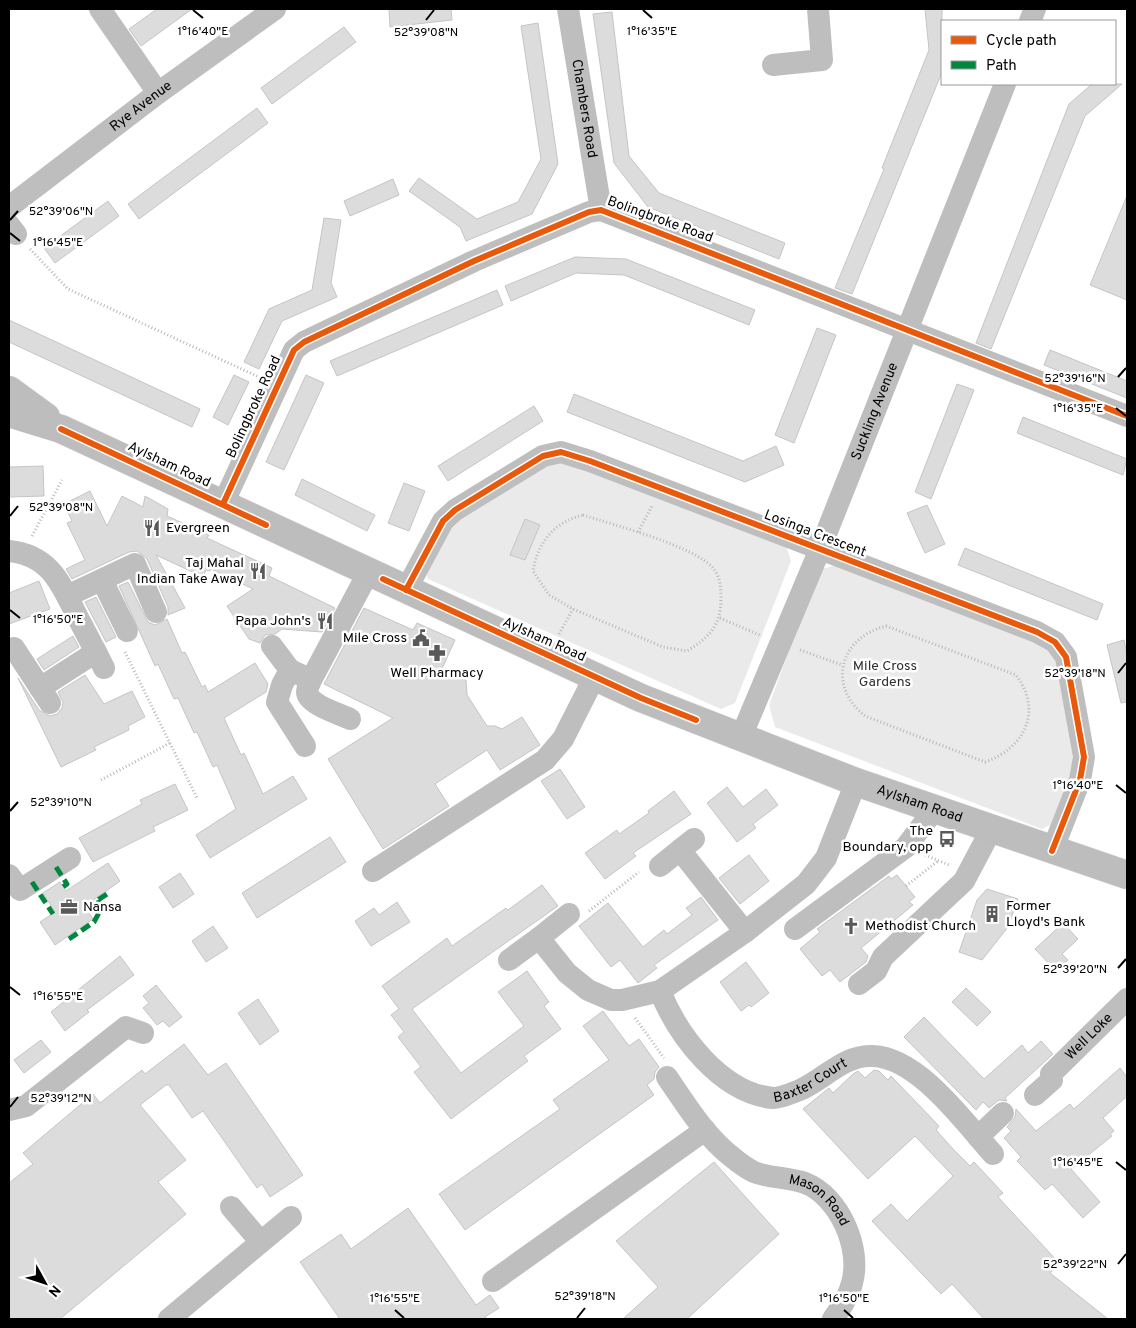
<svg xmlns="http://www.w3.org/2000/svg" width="1136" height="1328" font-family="Overpass,sans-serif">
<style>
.green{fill:#eaeaea}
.building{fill:#dcdcdc;stroke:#c5c5c5}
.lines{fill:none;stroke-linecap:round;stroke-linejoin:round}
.major-casing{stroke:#dbdbdb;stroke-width:29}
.path{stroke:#b8b8b8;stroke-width:3;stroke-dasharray:1 2.5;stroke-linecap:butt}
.minor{stroke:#bebebe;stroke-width:22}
.major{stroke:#bdbdbd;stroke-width:28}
.quiet{stroke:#00873e;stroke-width:5;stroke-dasharray:10 5;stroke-linecap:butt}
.cycleway-casing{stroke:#fff;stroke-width:9}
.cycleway{stroke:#e8590c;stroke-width:6}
.ticks{fill:none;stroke:#000;stroke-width:2}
.labels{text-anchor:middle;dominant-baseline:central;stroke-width:5;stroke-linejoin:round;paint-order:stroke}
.street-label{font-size:14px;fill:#000;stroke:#fff}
.poi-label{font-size:14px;fill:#000;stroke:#fff;text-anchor:start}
.park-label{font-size:14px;fill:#2f2f2f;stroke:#fff}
.ticks-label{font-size:12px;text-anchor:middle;fill:#000;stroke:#fff;stroke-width:5;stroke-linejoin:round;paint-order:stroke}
</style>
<rect width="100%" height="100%" fill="#fff"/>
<path class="green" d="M570,459L785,543L791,561L735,703L721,709L428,579L425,569L445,526L546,460Z
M842,563L1037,639L1055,656L1074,765L1052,824L1042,829L775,727L769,705L819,570Z"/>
<path class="building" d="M157,9H192L141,46L129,29Z
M389,9H451L452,20L390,27Z
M925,9H942V72L852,294L835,288L884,169L882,168L929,50Z
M612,12L629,156L659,193L785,243L779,259L648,207L614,163L593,14Z
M538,23L558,164L532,214L466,241L460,227L409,191L419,178L477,219L518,202L541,159L521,26Z
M344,27L356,42L272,104L261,88Z
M1092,84H1122L1085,116L991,349L976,343L1069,104Z
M257,108L268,123L139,219L128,204Z
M393,179L399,195L350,216L344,201Z
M1126,198H1127V300L1090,285Z
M108,201L119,216L55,263L44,248Z
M324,218L341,220L331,283L337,297L282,321L259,369L244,362L269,309L312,290Z
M575,257L626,259L755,310L749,325L624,275L576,273L511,301L505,286Z
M497,290L503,305L337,376L330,361Z
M9,320L200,409L192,427L9,342Z
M817,328L836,335L794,443L775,435Z
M1050,350L1127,381V398L1044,365Z
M234,375L249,382L228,425L213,417Z
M306,375L324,383L284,470L266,462Z
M957,384L974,390L931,499L915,492Z
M574,394L743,461L776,446L784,465L745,482L567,412Z
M534,406L543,421L448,481L438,466Z
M1023,417L1127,459L1123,475L1017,433Z
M43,466L44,496L9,497V467Z
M302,479L375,515L367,531L295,495Z
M404,483L425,491L409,531L388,523Z
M90,491L107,526L122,496L143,507L145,496L168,509L167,516L209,535L207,538L272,568L269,576L335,608L322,632L282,629L275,634L265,635L260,643L249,639L227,606L253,589L211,569L210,571L206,570L203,577L156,555L185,608L168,615V607L147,559L137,551L129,552L72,579L66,569L85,560L67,523L72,521L64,504Z
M927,505L945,544L925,553L907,513Z
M525,519L540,525L525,560L510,555Z
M965,548L1103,604L1097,620L958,565Z
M39,581L50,609L9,624V593Z
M128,582L148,622L155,625L167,619L182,653L185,652L202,687L205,685L208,692L255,663L268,684L266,692L224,718L241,755L244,753L263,794L293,776L307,799L210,858L196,835L236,809L217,765L213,767L197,732L194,733L178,698L174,699L158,664L155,666L119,586Z
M96,597L116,637L106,642L85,602Z
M364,608L413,630L417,623L455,640L441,671L458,674L466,680L467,695L487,726H495L502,729L522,717L540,745L500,770L487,750L435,784L449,806L383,849L328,759L393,718L324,684Z
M73,636L79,647L44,670L37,659Z
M1124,640L1127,654V702L1121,703L1107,645Z
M85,675L104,704L132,691L145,717L128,726L129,730L94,747L96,750L61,767L18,678L39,710L50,716L57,714L62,708L63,702L58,692Z
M560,769L585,807L567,819L541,781Z
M175,784L188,810L153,827L155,831L93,862L79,838L142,804L140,800Z
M727,787L743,807L766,789L778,805L753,824L756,828L737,842L707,803Z
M674,791L691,814L633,853L636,856L605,879L585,853L617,830L619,834L649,813L648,811Z
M330,837L346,862L257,918L242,893Z
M749,855L769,881L740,904L719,878Z
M108,863L120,881L85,906L93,919L55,945L40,922L55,912L43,893L60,882L66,891Z
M180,873L194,894L173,908L159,887Z
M897,875L915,897L909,902L913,905L861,948L868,956L866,962L840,982L830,970L822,976L800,949L820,932L817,929L889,876L891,879Z
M542,885L558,906L412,1009L461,1073L524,1026L498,992L527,971L549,1002L544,1006L561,1029L524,1056L528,1061L451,1119L414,1072L421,1067L398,1037L404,1032L391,1015L399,1009L382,986L447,938L452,946L506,908L508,910Z
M987,889L1018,899L1008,927L982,960L959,952L977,900Z
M701,897L718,920L654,965L657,968L638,983L620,960L611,967L579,926L608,903L643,947L664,930L667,934L692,915L686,908Z
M397,902L410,922L371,946L355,921L374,908L379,915Z
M1063,923L1078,939L1062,954L1068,960L1056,971L1035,949Z
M213,926L228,948L206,962L192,941Z
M120,956L134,975L87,1010L89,1012L65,1031L51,1012Z
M746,962L769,993L751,1007L749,1005L741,1011L720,982Z
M156,985L182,1017L169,1027L163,1021L157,1025L143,1008L149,1003L143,996Z
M966,988L991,1012L977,1026L952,1002Z
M258,999L279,1031L260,1045L238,1013Z
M603,1011L629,1046L639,1039L659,1067L655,1072L654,1079L647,1085L654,1095L465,1230L439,1194L560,1109L553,1100L609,1060L583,1026Z
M924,1017L984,1079L1022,1045L1028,1053L1041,1041L1053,1054L1005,1098L1007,1101L999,1100L989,1108L983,1102L976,1110L904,1037Z
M41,1040L51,1052L24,1073L14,1060Z
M184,1044L208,1075L226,1063L303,1175L270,1197L262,1184L257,1188L203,1111L192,1118L169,1085H166L140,1105L186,1160L158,1182L186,1214L60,1319H9V1183L33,1164L23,1153L93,1094L100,1103L142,1070L145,1074Z
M1120,1068L1127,1077V1096L1103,1118L1114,1131L1110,1134L1112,1136L1071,1169L1100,1202L1083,1218L1052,1184L1045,1190L1017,1161L1021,1157L1004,1138L1011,1131L1007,1127L1015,1117L1016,1109L1036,1131L1070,1104L1074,1109Z
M874,1070L879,1071L888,1080L891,1076L939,1126L936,1130L953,1149L970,1166L974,1162L1003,1193L998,1197L1060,1264L1050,1273L1108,1319H984L952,1284L941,1294L872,1221L891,1204L907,1221L953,1176L915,1136L868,1179L803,1109L829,1088L833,1093L853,1074L858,1071L865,1078Z
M714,1162L779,1234L687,1319H623L658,1287L616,1241Z
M408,1208L476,1305L490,1295L499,1308L485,1317L487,1319H340L300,1262L341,1234L351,1249Z"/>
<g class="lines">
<g class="major-casing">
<g id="major">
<path d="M9,390L46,417"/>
<path id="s7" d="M9,413L61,429L641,698L856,782L1127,875"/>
</g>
</g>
<path class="path" d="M30,249L68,289L259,377
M583,515C614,525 694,546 713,568C721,577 721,590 721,601C720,627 708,638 687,651L663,647L573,609L549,595L533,571C538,541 555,522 583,515Z
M638,532L652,506
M32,536L62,480
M720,618L762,636
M886,626L1016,675C1043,711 1025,748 985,762L865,716C827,686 839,638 886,626Z
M559,634L573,609
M800,650L842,665
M125,652L197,798
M101,780L170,743
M925,855L949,865
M906,886L938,861
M589,911L639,872
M635,1018L664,1058"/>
<g class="minor">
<path d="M100,9L158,93"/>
<path id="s1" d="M568,9L601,210"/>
<path d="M1030,21L1035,9"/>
<path d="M773,65L822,60L818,9"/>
<path id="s2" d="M9,207L158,93L275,9"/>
<path d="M9,225L16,234"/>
<path d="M223,504L294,350L304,342L474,261L589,212L601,210L1127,416"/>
<path d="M9,551C50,555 61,584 77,616C86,633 95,650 104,668"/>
<path d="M102,580L127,631"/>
<path d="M406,590L443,521L455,510L543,456L561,452L590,461L1037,632L1055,642L1066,657L1084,757L1080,780L1052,851"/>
<path d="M67,596L135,564L156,612"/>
<path d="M272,646L290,670L303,676"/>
<path d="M14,648L50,703"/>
<path d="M290,670L282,685L277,702L305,746"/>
<path d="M40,688L96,652"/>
<path d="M350,719C340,714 307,704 307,692C307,688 310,683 311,680L368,573"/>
<path id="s3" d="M741,737L820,549L1005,84"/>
<path d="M694,839L680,850L745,932"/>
<path d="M660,866L680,850"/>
<path d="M373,871L545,760L563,739L595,676"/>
<path d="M9,875L20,890L70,858"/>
<path d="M569,914L539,938L567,973L588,990L611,1000H622L660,991L745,932L806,884L826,858L856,782"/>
<path d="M795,929L906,847L934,810"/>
<path d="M509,960L539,938"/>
<path d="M859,984L876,971L883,957L964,881L991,830"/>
<path id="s4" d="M660,991C678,1036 721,1093 773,1098C781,1098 795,1092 802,1089C825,1078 846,1054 873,1056C919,1058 964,1122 993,1154"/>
<path id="s5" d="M667,1077C686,1105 705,1136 732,1157C738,1162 746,1168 754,1172C765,1177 790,1178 805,1183C839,1196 862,1248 852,1283C849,1296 841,1308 833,1319"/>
<path id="s6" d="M1035,1095L1052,1080L1051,1074L1127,999"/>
<path d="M9,1110L26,1106L126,1027L143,1033"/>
<path d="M978,1137L1003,1113"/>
<path d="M231,1207L260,1241"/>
<path d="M493,1281L705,1130"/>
<path d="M169,1319L291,1217"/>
</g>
<use href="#major" class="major"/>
<path class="quiet" d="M56,867L67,884L63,887
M32,882L53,914
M86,908L107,894
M69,939L94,922L101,909L98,900"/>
<g class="cycleway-casing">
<path id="cycleway" d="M61,429L266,525
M223,504L294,350L304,342L474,261L589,212L601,210L1127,416
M383,579L641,698L696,720
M406,590L443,521L455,510L543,456L561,452L590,461L1037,632L1055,642L1066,657L1084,757L1080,780L1052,851"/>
</g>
<use href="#cycleway" class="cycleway"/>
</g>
<path class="ticks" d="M193,10L203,18M643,10L652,18M426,20L434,10M10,220L18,211M10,233L20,241M1118,377L1126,368M1116,408L1126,416M10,516L18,506M10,610L20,618M1118,673L1126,663M1116,785L1126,793M10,811L18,802M1118,968L1126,959M10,987L20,995M10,1107L18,1097M1116,1162L1126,1170M1118,1264L1126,1254M395,1310L404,1318M844,1310L853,1318M577,1318L585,1308"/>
<defs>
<g id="restaurant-bare" transform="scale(1.35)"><path d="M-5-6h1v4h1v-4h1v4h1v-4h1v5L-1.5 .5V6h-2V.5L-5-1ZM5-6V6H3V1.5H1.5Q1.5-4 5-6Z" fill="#595959" stroke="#fff" stroke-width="2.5" paint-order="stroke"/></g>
<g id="civic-bare" transform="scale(1.35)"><path d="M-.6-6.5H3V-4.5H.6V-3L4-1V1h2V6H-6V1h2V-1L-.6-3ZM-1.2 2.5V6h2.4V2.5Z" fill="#595959" stroke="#fff" stroke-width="2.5" paint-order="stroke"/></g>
<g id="pharmacy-bare" transform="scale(1.35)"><path d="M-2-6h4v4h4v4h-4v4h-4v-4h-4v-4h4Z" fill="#595959" stroke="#fff" stroke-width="2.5" paint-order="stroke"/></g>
<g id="bus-bare" transform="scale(1.35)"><path d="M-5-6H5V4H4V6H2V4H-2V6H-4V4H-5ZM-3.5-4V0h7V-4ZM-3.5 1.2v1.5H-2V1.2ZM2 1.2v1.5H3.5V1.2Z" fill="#595959" stroke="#fff" stroke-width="2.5" paint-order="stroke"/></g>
<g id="office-bare" transform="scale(1.35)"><path d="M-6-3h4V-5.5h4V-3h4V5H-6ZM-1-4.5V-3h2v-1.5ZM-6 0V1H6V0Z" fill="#595959" stroke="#fff" stroke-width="2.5" paint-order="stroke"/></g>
<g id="building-bare" transform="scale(1.35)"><path d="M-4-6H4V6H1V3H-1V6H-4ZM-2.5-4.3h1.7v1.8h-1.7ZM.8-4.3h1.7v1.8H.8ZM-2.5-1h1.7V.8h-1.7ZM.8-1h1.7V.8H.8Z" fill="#595959" stroke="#fff" stroke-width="2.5" paint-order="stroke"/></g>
<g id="church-bare" transform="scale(1.35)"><path d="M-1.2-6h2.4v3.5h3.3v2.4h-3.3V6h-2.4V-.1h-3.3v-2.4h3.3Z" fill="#595959" stroke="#fff" stroke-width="2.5" paint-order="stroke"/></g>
</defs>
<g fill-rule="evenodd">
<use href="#restaurant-bare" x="152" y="528"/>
<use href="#restaurant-bare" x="258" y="571"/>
<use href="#restaurant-bare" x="325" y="621"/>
<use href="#civic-bare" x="421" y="638"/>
<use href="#pharmacy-bare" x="437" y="653"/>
<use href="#bus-bare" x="947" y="839"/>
<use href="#office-bare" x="69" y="907"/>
<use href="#building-bare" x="992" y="914"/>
<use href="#church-bare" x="851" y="926"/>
</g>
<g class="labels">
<g class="street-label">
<text stroke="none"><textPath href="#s2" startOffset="166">Rye Avenue</textPath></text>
<text stroke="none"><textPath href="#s1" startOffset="101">Chambers Road</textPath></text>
<text transform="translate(660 220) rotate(20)">Bolingbroke Road</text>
<text transform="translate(254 407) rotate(-65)">Bolingbroke Road</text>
<text stroke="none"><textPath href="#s3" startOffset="352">Suckling Avenue</textPath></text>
<text transform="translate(169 465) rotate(25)">Aylsham Road</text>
<text transform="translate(815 534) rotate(21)">Losinga Crescent</text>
<text transform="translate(544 640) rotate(24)">Aylsham Road</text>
<text stroke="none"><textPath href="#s7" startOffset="992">Aylsham Road</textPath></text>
<text stroke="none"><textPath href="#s6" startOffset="82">Well Loke</textPath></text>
<text stroke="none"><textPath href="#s4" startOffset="204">Baxter Court</textPath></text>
<text stroke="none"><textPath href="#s5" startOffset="204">Mason Road</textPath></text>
</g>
<g class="poi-label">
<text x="166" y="528">Evergreen</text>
<text x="244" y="563" text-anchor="end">Taj Mahal<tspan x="244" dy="16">Indian Take Away</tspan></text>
<text x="311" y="621" text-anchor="end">Papa John's</text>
<text x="407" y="638" text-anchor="end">Mile Cross</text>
<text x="437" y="673" text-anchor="middle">Well Pharmacy</text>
<text x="933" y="831" text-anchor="end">The<tspan x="933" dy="16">Boundary, opp</tspan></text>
<text x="1006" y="906">Former<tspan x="1006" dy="16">Lloyd's Bank</tspan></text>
<text x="83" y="907">Nansa</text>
<text x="865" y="926">Methodist Church</text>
</g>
<g class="park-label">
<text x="885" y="666">Mile Cross<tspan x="885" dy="16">Gardens</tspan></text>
</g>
</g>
<g class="ticks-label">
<text x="203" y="35">1°16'40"E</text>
<text x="652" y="35">1°16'35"E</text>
<text x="426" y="36">52°39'08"N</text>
<text x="61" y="215">52°39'06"N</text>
<text x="58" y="246">1°16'45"E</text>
<text x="1075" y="382">52°39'16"N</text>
<text x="1078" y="412">1°16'35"E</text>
<text x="61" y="511">52°39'08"N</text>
<text x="58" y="623">1°16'50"E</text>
<text x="1075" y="677">52°39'18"N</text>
<text x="1078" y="789">1°16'40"E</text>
<text x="61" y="806">52°39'10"N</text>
<text x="1075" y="973">52°39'20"N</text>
<text x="58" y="1000">1°16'55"E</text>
<text x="61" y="1102">52°39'12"N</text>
<text x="1078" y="1166">1°16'45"E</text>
<text x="1075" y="1268">52°39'22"N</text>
<text x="585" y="1300">52°39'18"N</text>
<text x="395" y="1302">1°16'55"E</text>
<text x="844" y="1302">1°16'50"E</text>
</g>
<rect width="1136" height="1328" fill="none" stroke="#000000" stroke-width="20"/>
<rect x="941" y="20" width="175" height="65" fill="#ffffff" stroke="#999999"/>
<rect x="951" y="36" width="25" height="8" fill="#e8590c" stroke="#999999"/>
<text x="986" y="45" font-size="15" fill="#000000">Cycle path</text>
<rect x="951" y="61" width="25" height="8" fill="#00873e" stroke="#999999"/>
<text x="986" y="70" font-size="15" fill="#000000">Path</text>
<g transform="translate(45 1283) rotate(130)" stroke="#ffffff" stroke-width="4" paint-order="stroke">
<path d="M0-4L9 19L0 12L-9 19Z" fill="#000000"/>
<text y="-8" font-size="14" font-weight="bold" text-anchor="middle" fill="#000000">N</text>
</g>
</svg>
